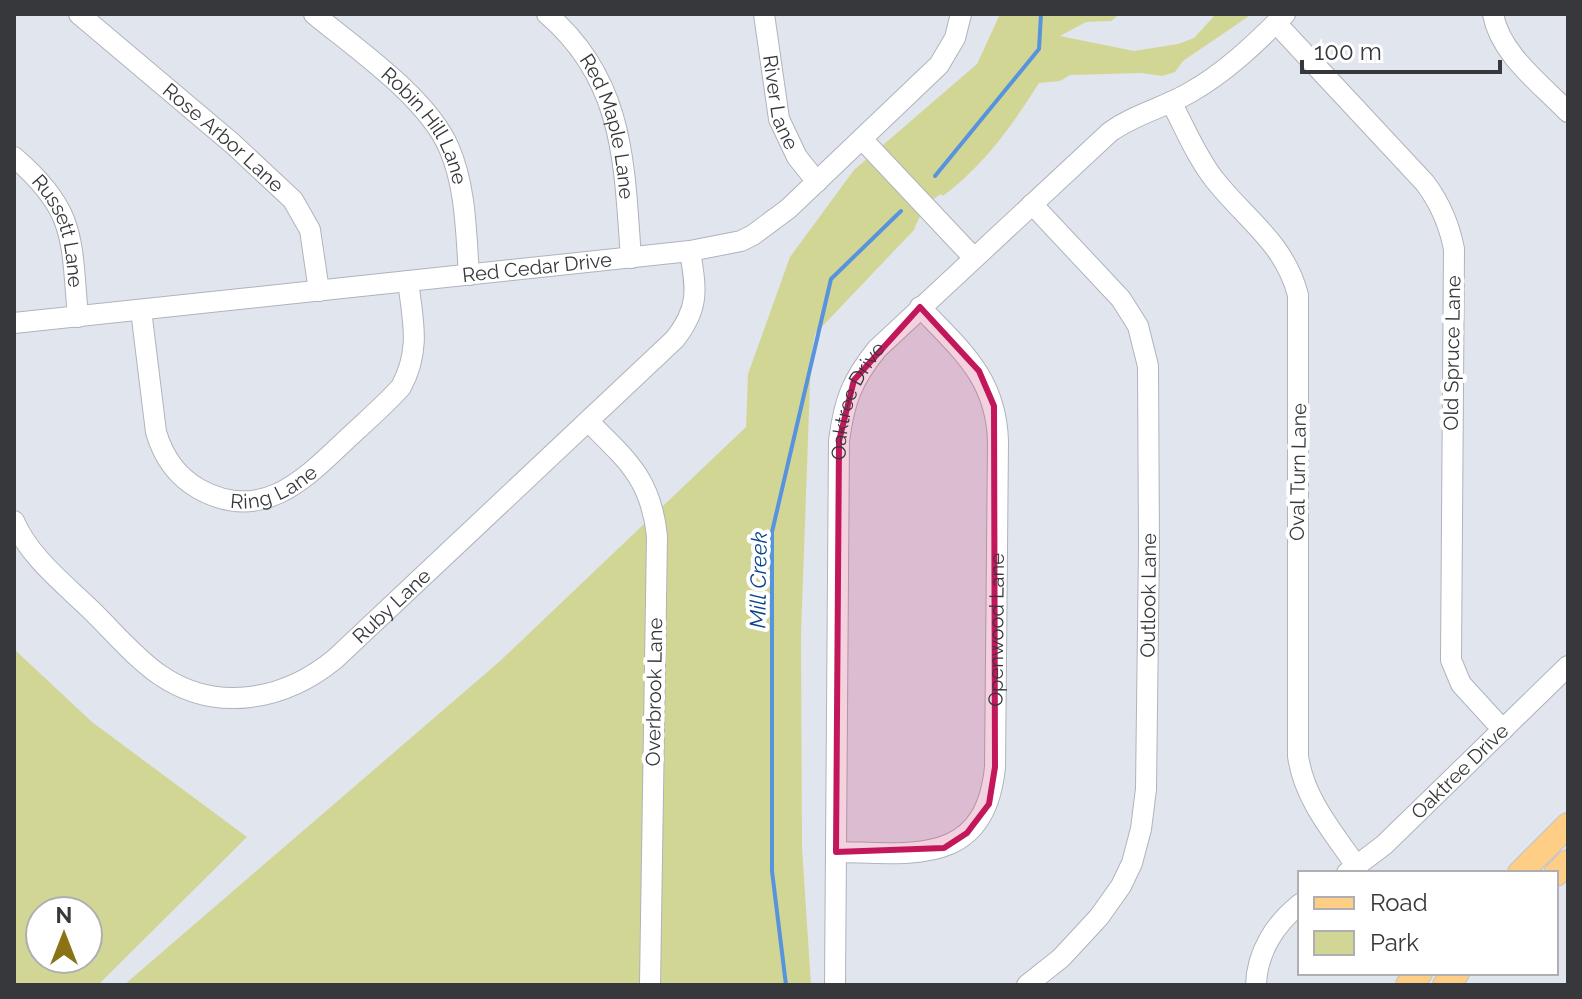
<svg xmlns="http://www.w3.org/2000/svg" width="1582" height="999" font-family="Raleway,sans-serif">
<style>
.green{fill:#d2d695;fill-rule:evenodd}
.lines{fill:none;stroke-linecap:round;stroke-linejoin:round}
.stream{stroke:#5893de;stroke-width:4}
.minor-casing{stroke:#afb3bc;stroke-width:22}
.major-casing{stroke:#c3c3c4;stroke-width:26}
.minor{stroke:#fff;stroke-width:20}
.major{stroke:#fecd86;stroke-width:24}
.marked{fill:#c2185b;fill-opacity:0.2;stroke:#c2185b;stroke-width:6;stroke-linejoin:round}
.labels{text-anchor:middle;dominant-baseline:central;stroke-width:8;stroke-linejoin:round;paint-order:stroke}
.street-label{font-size:20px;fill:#37383c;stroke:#fff}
.water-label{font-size:22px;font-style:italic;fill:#08468a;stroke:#fff}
</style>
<rect width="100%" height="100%" fill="#e1e5ee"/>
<path class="green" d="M1000,14H1120L1111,21L1086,22L1060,36L1134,51L1178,44L1194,38L1216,14H1252L1183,61L1175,72L1162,76L1142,73L1070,75L1060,81L1039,83C1012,126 984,165 943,196L941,194C926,203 920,214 914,230L815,334L811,356L801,634L802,848L811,985H124L499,662L746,427L748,374L790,257L854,170L977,64Z
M14,649L92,722L247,837L98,985H14ZM40,911H88V959H40Z"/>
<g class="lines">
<path class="stream" d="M935,176L1039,49L1041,14
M786,985L772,871V532L831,279L901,211"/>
<g class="minor-casing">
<g id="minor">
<path id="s1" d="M79,14L233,144L293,200L310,230L319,291"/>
<path id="s2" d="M314,14C356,49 427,97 449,148C466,187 466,233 469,275"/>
<path id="s3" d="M547,14C625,81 624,164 631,258"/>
<path id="s4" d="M764,14L779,119L797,157L817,182"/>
<path d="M1493,14C1500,54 1541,84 1568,112"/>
<path d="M1276,23L1425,183C1440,203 1449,223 1454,249L1451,660L1461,684L1503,730"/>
<path d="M1171,102C1185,128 1196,156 1214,179C1246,220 1284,242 1298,295V756C1304,799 1333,832 1357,867"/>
<path d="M862,139L974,258"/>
<path id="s5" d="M14,157C77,211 71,239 78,317"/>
<path id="s6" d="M141,310L156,432C163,456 176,476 199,489C262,524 305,479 348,438C366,421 385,405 401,387C421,350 413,321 408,281"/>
<path id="s7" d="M14,323L690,251L741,241L753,235L788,209L939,65L955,38L961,14"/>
<path d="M589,422C627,460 651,479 657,536L650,985"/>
<path id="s8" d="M14,521C29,556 62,582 89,608C112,630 134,657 160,675C217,714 285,700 335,659L675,339C700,307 696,289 690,251"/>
<path id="s9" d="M836,852C913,853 985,867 995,767L998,441C996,378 961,350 920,307"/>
<path id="s10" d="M1347,873L1384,845L1568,666"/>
<path id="s11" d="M835,985L839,441C844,401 852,380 877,349L1110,132C1135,114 1163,108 1189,93C1225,73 1256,43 1285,14"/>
<path id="s12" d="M1027,985L1061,958L1099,917L1121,886L1132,863L1141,829L1146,789L1149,546L1148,366L1138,326L1121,299L1032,204"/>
<path d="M1256,985C1257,952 1275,924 1300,904"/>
</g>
</g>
<g class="major-casing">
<path id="major" d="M1520,873L1568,825
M1556,874L1568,862
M1408,985L1420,973
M1445,985L1457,973"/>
</g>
<use href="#minor" class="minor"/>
<use href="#major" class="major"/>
</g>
<path class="marked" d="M920,307L979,371L994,406L995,767L989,804L967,833L944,848L836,852L839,441L854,380Z"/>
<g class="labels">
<g class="street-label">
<text stroke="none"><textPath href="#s4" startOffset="90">River Lane</textPath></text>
<text stroke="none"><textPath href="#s3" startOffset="132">Red Maple Lane</textPath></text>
<text stroke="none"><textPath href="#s2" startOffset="160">Robin Hill Lane</textPath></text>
<text stroke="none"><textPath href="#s1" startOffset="190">Rose Arbor Lane</textPath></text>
<text stroke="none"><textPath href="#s5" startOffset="90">Russett Lane</textPath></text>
<text stroke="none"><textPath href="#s7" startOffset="526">Red Cedar Drive</textPath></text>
<text transform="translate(1452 353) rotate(-89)">Old Spruce Lane</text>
<text stroke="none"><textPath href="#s11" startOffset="588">Oaktree Drive</textPath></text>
<text transform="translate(1298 472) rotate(-89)">Oval Turn Lane</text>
<text stroke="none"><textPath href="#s6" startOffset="276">Ring Lane</textPath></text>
<text stroke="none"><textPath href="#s12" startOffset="432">Outlook Lane</textPath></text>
<text stroke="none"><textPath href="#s8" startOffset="480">Ruby Lane</textPath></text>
<text stroke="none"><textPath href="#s9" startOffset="346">Openwood Lane</textPath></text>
<text transform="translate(654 692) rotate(-89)">Overbrook Lane</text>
<text stroke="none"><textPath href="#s10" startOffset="152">Oaktree Drive</textPath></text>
</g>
<g class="water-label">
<text transform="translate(758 580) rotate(-89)">Mill Creek</text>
</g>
</g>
<rect width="1582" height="999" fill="none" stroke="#37383c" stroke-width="32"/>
<rect x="1298" y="871" width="260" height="104" fill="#ffffff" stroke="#afafb1" stroke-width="2"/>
<rect x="1314" y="897" width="40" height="12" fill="#fecd86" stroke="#afafb1" stroke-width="2"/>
<text x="1370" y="911" font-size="24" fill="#37383c">Road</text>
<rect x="1314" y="931" width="40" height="24" fill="#d2d695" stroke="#afafb1" stroke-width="2"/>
<text x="1370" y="951" font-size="24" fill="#37383c">Park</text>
<g transform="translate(64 935)"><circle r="38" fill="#ffffff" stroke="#afafb1" stroke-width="2"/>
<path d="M0-6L14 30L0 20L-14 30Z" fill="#897316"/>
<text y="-12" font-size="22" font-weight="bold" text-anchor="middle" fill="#37383c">N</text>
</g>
<path d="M1302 60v12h198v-12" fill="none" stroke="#37383c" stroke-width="4"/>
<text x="1314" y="60" font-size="24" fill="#37383c" stroke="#ffffff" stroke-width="6" paint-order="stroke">100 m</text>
</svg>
